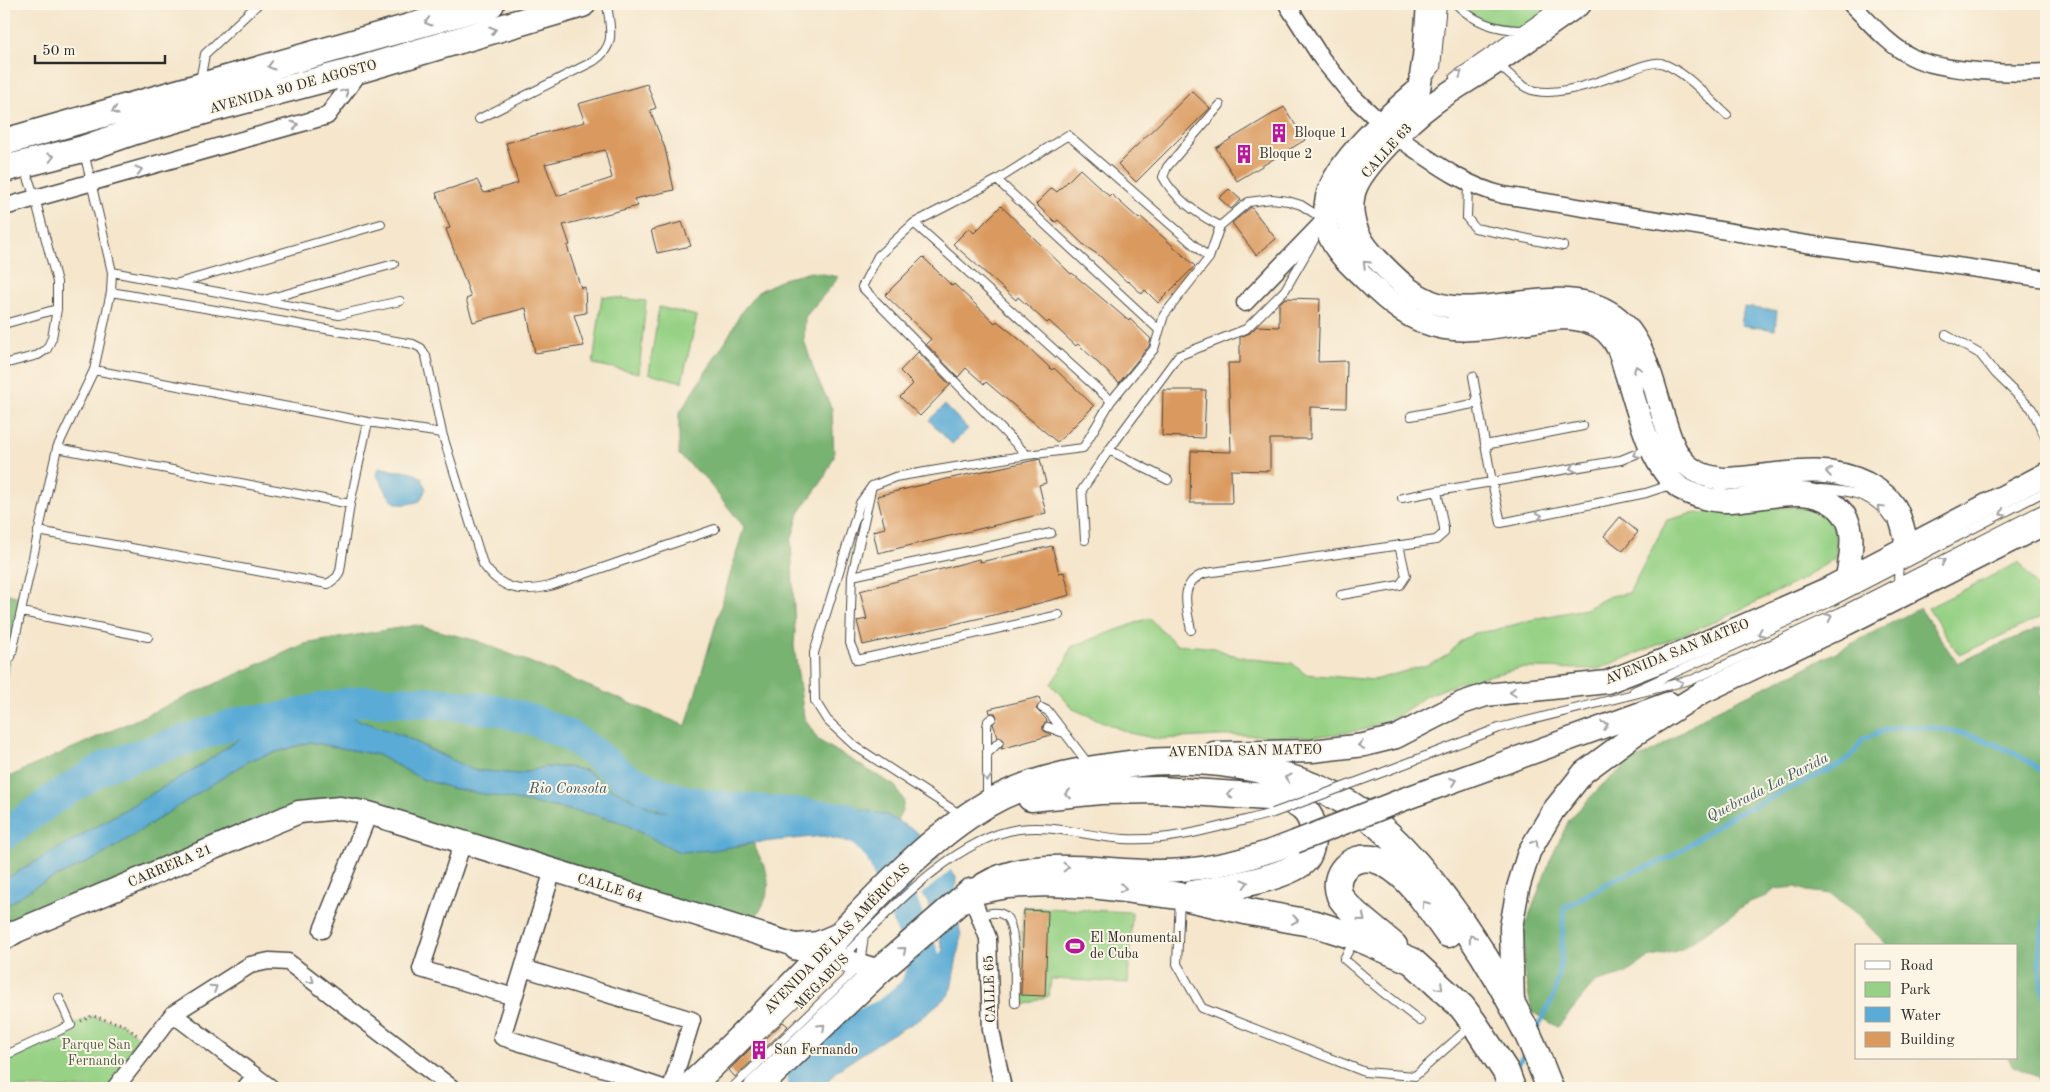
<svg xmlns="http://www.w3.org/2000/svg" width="2050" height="1092" font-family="'Old Standard TT',serif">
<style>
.green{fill:#96d185;stroke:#607e58}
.forest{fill:#78b372;stroke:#526f4e}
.water{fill:#5aabd5;stroke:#426b80}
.pier{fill:#f5e6cc}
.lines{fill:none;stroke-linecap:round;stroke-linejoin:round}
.stream{stroke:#5aabd5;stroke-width:5}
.river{stroke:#5aabd5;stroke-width:31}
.building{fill:#da9a5e;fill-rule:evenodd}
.lane-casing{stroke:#494743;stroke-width:10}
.street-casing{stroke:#494743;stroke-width:19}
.secondary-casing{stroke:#494743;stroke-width:25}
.primary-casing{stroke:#494743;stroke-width:29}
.path{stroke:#494743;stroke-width:3;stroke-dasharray:1 4;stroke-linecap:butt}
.lane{stroke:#fff;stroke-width:8}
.street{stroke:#fff;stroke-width:16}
.secondary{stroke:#fff;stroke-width:22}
.primary{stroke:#fff;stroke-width:26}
.lane-bridge-casing{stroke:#494743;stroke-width:10;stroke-linecap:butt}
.secondary-bridge-casing{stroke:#494743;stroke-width:25;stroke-linecap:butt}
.lane-bridge{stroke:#fff;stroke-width:8}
.secondary-bridge{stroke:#fff;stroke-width:22}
.oneway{stroke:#a0a0a0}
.labels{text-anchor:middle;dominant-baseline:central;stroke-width:4;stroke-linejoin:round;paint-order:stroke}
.street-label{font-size:14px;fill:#2b2b2b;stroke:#fcf5e5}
.poi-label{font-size:14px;fill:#2b2b2b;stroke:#fcf5e5;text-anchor:start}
.park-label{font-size:14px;fill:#4b5d46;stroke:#fcf5e5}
.water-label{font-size:15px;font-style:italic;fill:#3b5866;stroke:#fcf5e5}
</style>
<rect width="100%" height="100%" fill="#fcf5e5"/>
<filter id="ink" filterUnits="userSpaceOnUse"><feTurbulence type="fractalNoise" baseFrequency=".02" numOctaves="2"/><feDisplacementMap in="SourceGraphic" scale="10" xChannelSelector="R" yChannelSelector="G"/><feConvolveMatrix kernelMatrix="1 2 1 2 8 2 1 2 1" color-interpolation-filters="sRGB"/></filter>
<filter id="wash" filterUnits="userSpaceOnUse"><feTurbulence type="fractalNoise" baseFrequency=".0096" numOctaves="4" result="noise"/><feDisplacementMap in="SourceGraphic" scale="20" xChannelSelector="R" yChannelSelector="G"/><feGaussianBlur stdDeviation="1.12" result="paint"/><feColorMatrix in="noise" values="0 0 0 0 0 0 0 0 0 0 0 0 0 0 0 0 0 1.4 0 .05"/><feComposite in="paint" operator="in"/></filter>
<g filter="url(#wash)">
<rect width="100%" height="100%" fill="#f5e6cc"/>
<path class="green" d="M1456,4H1559L1520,30L1490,26Z
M602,296L646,301L639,373L593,364Z
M659,307L697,316L682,382L649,373Z
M1766,506L1820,509C1835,526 1838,536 1835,558L1803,579L1719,620L1598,669L1521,668L1459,683L1424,697L1398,716L1363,730L1312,737L1240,735L1158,739L1129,733L1073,709L1051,684L1065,663L1071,647L1149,618L1176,644L1215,648L1229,654L1252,659L1292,663L1305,674L1374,680L1427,665L1441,659L1450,653L1460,641L1475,633L1495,630L1538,618L1585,609L1610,596L1629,593L1667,520L1690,514Z
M2019,562L2046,600V615L1959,655L1928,608Z
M1023,907L1132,912L1128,983L1051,979L1049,996L1018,1007Z
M92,1016L122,1024L149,1045L115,1088H4V1056Z"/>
<path class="forest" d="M811,272L839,277L805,317L804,340L815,374L832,409L834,456L823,480L799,513L791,542L795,632L794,646L804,717L818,740L895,786L904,801L902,811L897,821L886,815L822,804L783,812L722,818L655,810L608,787L587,771L568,767H546L518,774L473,770L404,736L240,738L203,764L4,880V779L304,644L416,625L478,641L686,726L744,527L704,477L679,455V414L728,337L742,311L758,292L783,279Z
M4,593L25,598L4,682Z
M1920,608L1957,663L2041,627L2046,632V664L2040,696L2046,698V1088H2043L2038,1077L2013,1066L2008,1058H2016V946H1888L1858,915L1831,894L1807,891L1796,887L1775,889L1767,896L1749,902L1680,950L1648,958L1625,974L1594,983L1558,1027L1532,1012L1524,970V929L1550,861L1569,820L1603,784L1629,763L1657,749L1710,713L1807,667Z
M310,742L378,755L422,779L451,788L591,814L621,822L641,833L739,847L753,843C768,875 777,884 756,917L774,939L340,808L4,939V907L36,886L99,857L250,760Z"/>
<path class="water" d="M1744,307L1777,311L1775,330L1741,325Z
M945,405L968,429L952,444L929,420Z
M380,467L395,471H409L421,477L426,489L420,501C386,512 392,494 376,475Z
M313,711L350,717L404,736L428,749L473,770L518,774L546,767H568L587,771L608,787L655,810L722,818L783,812L822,804L864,810L886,815L916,831L956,877L955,905L961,936L950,994L917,1021L889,1036L836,1071L822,1088H796L810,1067L854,1028L886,1014L914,991L943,950L928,902L879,848L823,836L753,843L714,850L679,852L621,822L591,814L451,788L422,779L378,755L310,742L250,760L99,857L36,886L4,907V880L203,764L240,738L276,719Z"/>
<path class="pier" d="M941,856L952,869L920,896L908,884Z"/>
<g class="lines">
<path class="stream" d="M2046,910C2038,948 2036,964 2046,1002
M1536,1031L1554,995L1561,961L1564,908L1621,876L1655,864L1674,855L1728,818L1841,764L1853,754L1863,739C1873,735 1884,729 1895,728C1949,722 2004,742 2046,774
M1514,1070L1526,1052"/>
<path class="river" d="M4,835L53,799L108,765L243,721L276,719L326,707L362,701L429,702L497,710L536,721L570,736L596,754L622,775L651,790L682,800L716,806L847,818L879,848L926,962L914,991L886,1014L854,1028L831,1043L802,1078L804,1088"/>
</g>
<g id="blocks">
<path class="building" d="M647,84L656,108L650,110L665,148L674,190L634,199L638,206L563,225L570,245L567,246L581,288L585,287L586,313L574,315L584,346L535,353L526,308L473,322L466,299L471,297L446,229L450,228L436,193L477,180L484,193L518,183L506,143L585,122L578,104ZM605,150L612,178L557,196L545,164Z
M1192,91L1210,108L1136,182L1118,164Z
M1284,107L1305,140L1237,181L1216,148Z
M1080,169L1109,196L1111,194L1139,219L1141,217L1195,266L1158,303L1145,290L1142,294L1128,281L1127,282L1100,256L1085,246L1058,220L1055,222L1036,204L1052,188L1057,192Z
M1229,189L1241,200L1231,209L1219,198Z
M1001,206L1071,274L1072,273L1129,321L1130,319L1151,339L1149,346L1119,383L1078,344L1076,346L1049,321L1047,323L1018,297L1016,300L953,244L969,228L974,233Z
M1251,207L1276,239L1256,255L1232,223Z
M682,222L691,246L657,253L651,230Z
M923,257L952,286L954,284L995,323L997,321L1024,343L1052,370L1054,368L1094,406L1064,436L1057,442L986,382L984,384L966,368L958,377L926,344L931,339L885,295Z
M1285,298L1320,299L1318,362L1347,361L1346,408L1310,407V439H1270V471L1231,470L1232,503H1190L1191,451L1231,452L1228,363H1240V337L1250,333L1257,326L1279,327V304Z
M918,352L950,385L920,416L900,397L913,384L900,371Z
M1163,390H1206L1204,438L1162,436Z
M1040,459L1046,483L1039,485L1046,513L878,553L873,531L885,528L877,496L942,480Z
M1620,517L1638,532L1623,551L1604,536Z
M1052,546L1059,573L1064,572L1070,595L998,614L863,645L857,621L867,619L860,591L979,559L980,562Z
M1039,697L1041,703L1036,709L1046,719L1047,722L1043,725V730L1051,735L1001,749L1004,740L998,737L993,724L997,717L995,713H990L989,709Z
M1024,910L1048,911L1045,996L1021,995Z
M783,1022L788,1026L735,1077L729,1070L754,1045L760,1044Z"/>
</g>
</g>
<g filter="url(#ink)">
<use href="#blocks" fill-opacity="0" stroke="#494743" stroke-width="1"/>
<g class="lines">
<g class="lane-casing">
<path id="lane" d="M1456,4C1474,22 1494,29 1520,30
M1498,64C1507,72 1517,83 1527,88C1553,101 1605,79 1631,70C1639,67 1653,61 1661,63C1686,71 1708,98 1727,115
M1454,77L1559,4
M1427,79L1436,68L1442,4
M200,81L205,54L258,4
M1220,105L1167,167L1163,177C1174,198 1199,215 1220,226
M479,119L594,61C617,45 610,29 607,4
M1351,173C1330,204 1339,239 1365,263
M997,180L1159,330
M1468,184L1467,218L1475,228L1563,246
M914,223L1111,401
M112,272L339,315L400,301
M175,284L381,224
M111,292L413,344L421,348L426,356L442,433L483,564C501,590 521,593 550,586L715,529
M264,300L394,264
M4,324L57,309
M1946,335L1980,354L1996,374L2032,409L2046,439
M1633,358L1642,382
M4,364L38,355L47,349L52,338L57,309V282L35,198L25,169
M94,370L368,422L442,433
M1411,416L1478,403
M1485,445L1583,426
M57,448L350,504
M1648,449L1621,460L1492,482L1501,523L1646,493L1670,485
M1109,450L1168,480
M1027,455L862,287L878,256L914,223L997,180L1068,135L1209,258
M1820,489C1846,490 1874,494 1889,518
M871,490L852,576L1051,533
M1402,498L1437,491
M38,531L328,584L337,577L340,571L350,504L368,422
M1085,540L1082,490L1109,450L1178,356L1246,329L1285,290L1314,240
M852,576L850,643L857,660L1059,615
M1898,583L1899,556
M1341,595L1400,585L1406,576L1399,545
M22,612L148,637
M1191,630C1187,608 1177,582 1206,573L1436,540L1444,533V528L1437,491L1492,482L1473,376
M11,657L57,448L94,370L111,292L112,272L84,152
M1634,691L1833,601L2046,491
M1042,708L1048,711L1086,761
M1048,727L1061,732
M987,754L999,742
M1389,770L1499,728L1694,679L1840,612L2046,507
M987,799V727L988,721L992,718
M961,815L855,746L827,720L815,701L814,653L860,503L872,486L895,477L1027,455L1083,448L1111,401L1154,349L1164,315L1209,258L1220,226L1248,202L1272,199L1288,201L1301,205L1323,219
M1180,899L1177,964L1202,1008L1365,1072L1415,1076L1471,1026
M979,916C987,914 997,910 1005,916C1018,925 1014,986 1015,1003
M1354,941L1344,959L1380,990L1420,1021
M756,1040C784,1013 813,986 841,959C886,914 954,838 1019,829C1054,824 1089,837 1124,839C1175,842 1224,825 1273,813
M4,1056L71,1025L59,998
M732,1088L860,965L864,935"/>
</g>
<g class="street-casing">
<path id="street" d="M1851,4C1870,22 1888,45 1912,57C1940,72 2014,74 2046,72
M1288,6L1322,59L1353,97L1380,122
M1397,137C1431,160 1462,185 1503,195L1800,243L2046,279
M4,207L327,116L362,69
M1245,303L1325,220
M463,842L421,969L514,997
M553,870L502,1037L618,1073L622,1088
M970,892L988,938L991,1030L1003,1088
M322,930L369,813
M523,968L692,1020L671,1088
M173,1014L271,1088
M618,1073L663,1088
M115,1088L173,1014L250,965L269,961L288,962L452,1088
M245,1088L255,1076"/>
</g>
<g class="secondary-casing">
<path id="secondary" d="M1428,4L1424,57L1419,89C1391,113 1335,161 1327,197C1324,210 1325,223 1329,235C1336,253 1352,266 1365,279C1388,302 1411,322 1444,328C1483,334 1527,319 1565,318C1580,319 1596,322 1607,333C1618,343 1621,356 1625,370C1637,405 1649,466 1680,488C1693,496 1708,500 1723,501C1760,502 1805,481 1837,507C1845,514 1850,523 1851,533C1853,548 1849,564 1847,578
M1580,4C1552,23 1525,43 1497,62C1477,76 1454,88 1434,103C1412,119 1360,168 1354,193C1348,219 1358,240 1376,258C1397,280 1419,303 1452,307C1500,312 1564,285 1609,312C1645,333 1653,386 1665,422C1670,437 1674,452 1685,463C1696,474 1709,477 1723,479C1772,478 1820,460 1866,483C1877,489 1888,496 1895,507C1902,519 1904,534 1908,547
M1214,753L1312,751L1364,745L1396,737L1462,703L1486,695L1607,682L1677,655L1827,589L2046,474
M1407,798L1669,703
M984,884C1031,855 1100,871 1153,871C1202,872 1250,860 1295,842
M4,939L17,931L299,812L340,808L369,813L879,971
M1513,1007L1511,927L1518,888L1529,852L1553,811L1584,772L1634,735L1703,692L1846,624L2046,523"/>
</g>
<g class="primary-casing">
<path id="primary" d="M4,142L491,4
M4,169L83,149L135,131L211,109L362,69L582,4
M1031,798L1100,791L1160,790L1284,798C1300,804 1312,812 1313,830C1313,839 1311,856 1303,862C1283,879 1218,889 1192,894
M1394,946C1382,935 1346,909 1340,896C1331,874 1350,855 1373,859C1382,861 1393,868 1400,874C1419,890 1433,914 1448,934
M797,947L818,945L837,937
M688,1088C734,1045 778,1000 822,954C871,902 924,841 987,804C1030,779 1081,770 1130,764C1199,755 1273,765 1337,797C1412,835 1485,951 1523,1025C1534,1045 1541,1067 1550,1088
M757,1088L879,971L970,892L1007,885L1048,883L1093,885L1180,896L1250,912L1316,924L1356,937L1412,961L1462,1007L1474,1023L1506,1072L1512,1088"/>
</g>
<path class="path" d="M81,1021L92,1016L122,1024L137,1035"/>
<use href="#lane" class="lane"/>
<use href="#street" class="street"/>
<use href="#secondary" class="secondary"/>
<use href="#primary" class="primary"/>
<g class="lane-bridge-casing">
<path id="lane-bridge" d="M1273,813L1389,770"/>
</g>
<g class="secondary-bridge-casing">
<path id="secondary-bridge" d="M1295,842L1407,798"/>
</g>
<use href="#lane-bridge" class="lane-bridge"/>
<use href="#secondary-bridge" class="secondary-bridge"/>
</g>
<defs><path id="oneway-chevron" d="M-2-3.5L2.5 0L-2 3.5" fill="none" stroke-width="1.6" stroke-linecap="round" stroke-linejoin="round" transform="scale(1.25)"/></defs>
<g class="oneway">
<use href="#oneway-chevron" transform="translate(428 22) rotate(164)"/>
<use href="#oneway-chevron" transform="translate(493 30) rotate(-17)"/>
<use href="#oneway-chevron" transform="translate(271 66) rotate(164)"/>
<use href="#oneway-chevron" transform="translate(1459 73) rotate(-35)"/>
<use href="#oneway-chevron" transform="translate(345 92) rotate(-53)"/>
<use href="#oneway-chevron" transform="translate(115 111) rotate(164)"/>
<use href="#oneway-chevron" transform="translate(295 125) rotate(-16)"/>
<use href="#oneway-chevron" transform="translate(51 157) rotate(-14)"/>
<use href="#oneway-chevron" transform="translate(139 170) rotate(-16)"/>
<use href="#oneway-chevron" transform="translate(1366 264) rotate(-136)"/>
<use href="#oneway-chevron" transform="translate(1637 369) rotate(-110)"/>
<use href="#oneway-chevron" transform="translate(1636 454) rotate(157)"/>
<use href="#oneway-chevron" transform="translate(1573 468) rotate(170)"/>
<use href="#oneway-chevron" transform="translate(1829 472) rotate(-171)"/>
<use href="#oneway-chevron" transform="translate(1880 508) rotate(-137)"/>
<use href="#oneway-chevron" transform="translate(2003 513) rotate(152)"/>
<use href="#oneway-chevron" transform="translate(1539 516) rotate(-12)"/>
<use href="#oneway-chevron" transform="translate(1942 561) rotate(-27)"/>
<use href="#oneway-chevron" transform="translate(1829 617) rotate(-25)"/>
<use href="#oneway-chevron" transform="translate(1761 633) rotate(156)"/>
<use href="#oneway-chevron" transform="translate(1680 683) rotate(-15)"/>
<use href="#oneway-chevron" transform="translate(1513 692) rotate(174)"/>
<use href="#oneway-chevron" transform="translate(1605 725) rotate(-20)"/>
<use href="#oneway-chevron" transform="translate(1361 745) rotate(171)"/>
<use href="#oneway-chevron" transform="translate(987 778) rotate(90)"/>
<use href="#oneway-chevron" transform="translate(1288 778) rotate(-164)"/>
<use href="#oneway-chevron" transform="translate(1453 781) rotate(-20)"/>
<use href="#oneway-chevron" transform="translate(1068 794) rotate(175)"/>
<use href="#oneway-chevron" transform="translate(1230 794) rotate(-177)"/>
<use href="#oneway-chevron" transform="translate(1535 843) rotate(-60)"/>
<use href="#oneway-chevron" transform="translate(1066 867) rotate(-1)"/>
<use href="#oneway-chevron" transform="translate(1245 883) rotate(-15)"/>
<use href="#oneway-chevron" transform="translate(1123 888) rotate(7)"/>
<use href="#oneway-chevron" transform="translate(1425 904) rotate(-126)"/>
<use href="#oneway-chevron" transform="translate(1362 918) rotate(39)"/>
<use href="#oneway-chevron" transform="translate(1295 920) rotate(10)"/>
<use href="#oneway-chevron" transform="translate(1472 938) rotate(-124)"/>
<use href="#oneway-chevron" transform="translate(903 950) rotate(-41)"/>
<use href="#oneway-chevron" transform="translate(311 980) rotate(37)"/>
<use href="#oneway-chevron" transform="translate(1440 987) rotate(43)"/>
<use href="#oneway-chevron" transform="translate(214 988) rotate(-33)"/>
<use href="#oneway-chevron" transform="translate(822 1027) rotate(-44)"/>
</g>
</g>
<defs>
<g id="building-bare" transform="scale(1.5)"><path d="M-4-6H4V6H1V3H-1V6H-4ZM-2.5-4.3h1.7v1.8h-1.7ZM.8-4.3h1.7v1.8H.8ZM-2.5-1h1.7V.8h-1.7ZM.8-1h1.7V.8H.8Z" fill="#b5179e" stroke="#fcf5e5" stroke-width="2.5" paint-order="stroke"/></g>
<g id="stadium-bare" transform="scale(1.5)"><path d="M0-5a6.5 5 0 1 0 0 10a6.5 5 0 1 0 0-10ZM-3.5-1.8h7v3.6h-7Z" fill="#b5179e" stroke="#fcf5e5" stroke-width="2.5" paint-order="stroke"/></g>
</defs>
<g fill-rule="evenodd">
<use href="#building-bare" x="1279" y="133"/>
<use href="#building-bare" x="1244" y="154"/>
<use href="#stadium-bare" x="1075" y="946"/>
<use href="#building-bare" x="759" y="1050"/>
</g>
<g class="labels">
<g class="street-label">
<text transform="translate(293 87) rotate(-15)">AVENIDA 30 DE AGOSTO</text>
<text transform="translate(1387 151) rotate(-48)">CALLE 63</text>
<text transform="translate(1677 652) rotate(-22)">AVENIDA SAN MATEO</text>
<text transform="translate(1245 751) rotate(-1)">AVENIDA SAN MATEO</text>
<text transform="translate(170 866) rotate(-23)">CARRERA 21</text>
<text transform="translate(610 888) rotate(17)">CALLE 64</text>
<text transform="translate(837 939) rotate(-46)">AVENIDA DE LAS AMÉRICAS</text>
<text transform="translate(822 982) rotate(-46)">MEGABUS</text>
<text transform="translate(990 989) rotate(-92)">CALLE 65</text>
</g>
<g class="poi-label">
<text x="1294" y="133">Bloque 1</text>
<text x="1259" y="154">Bloque 2</text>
<text x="1090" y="938">El Monumental<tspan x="1090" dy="16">de Cuba</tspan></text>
<text x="774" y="1050">San Fernando</text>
</g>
<g class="park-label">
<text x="96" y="1045">Parque San<tspan x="96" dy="16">Fernando</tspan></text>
</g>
<g class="water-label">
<text transform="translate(1768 788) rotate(-27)">Quebrada La Parida</text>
<text x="568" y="789">Rio Consota</text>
</g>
</g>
<rect width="2050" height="1092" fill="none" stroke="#fcf5e5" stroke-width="20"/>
<rect x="1855" y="944" width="162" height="115" fill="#fcf5e5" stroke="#a8a49b"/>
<rect x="1865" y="961" width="25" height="8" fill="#ffffff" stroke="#a8a49b"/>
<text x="1900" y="970" font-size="15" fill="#2b2b2b">Road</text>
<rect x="1865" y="982" width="25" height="15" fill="#96d185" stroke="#a8a49b"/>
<text x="1900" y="994" font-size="15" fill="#2b2b2b">Park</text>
<rect x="1865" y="1007" width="25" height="15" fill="#5aabd5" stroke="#a8a49b"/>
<text x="1900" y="1020" font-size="15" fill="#2b2b2b">Water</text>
<rect x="1865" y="1032" width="25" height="15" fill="#da9a5e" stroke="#a8a49b"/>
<text x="1900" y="1044" font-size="15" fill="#2b2b2b">Building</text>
<path d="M35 55v8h130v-8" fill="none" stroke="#2b2b2b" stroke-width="2.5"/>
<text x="42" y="55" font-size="15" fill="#2b2b2b" stroke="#fcf5e5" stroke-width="4" paint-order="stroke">50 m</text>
</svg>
